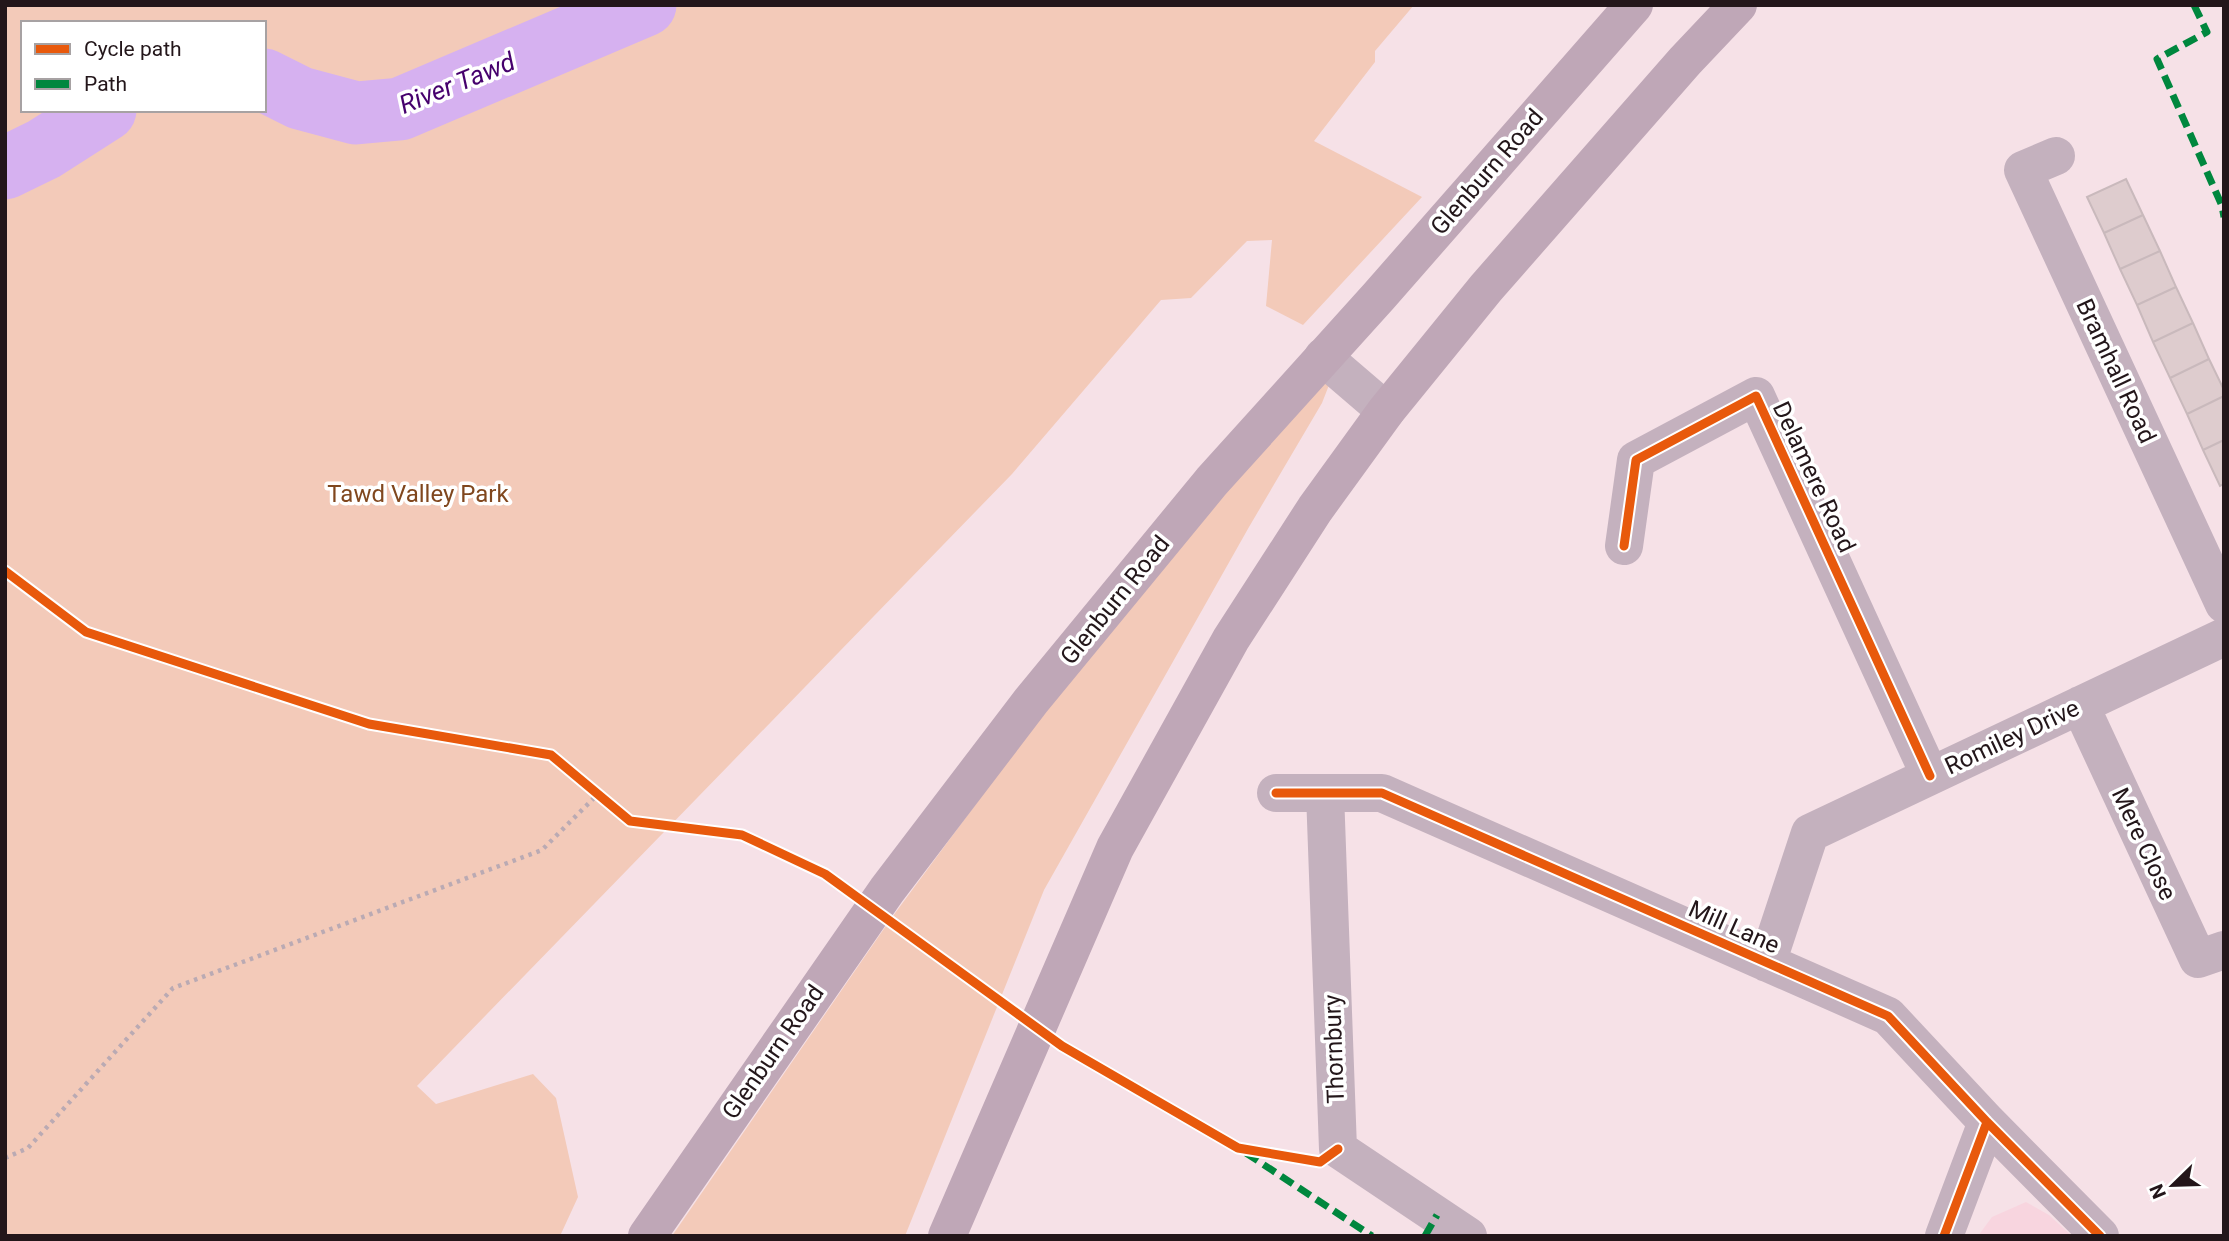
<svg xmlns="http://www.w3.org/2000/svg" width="2229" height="1241" font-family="Roboto,sans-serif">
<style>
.built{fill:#f8d5df}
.green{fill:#f3cab9;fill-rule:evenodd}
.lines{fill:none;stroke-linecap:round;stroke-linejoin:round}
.river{stroke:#d6b1f0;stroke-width:63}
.building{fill:#deccce;stroke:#c9b9bc;stroke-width:2}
.path{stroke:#baaab3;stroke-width:4.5;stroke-dasharray:3.5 5;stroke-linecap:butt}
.minor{stroke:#c4b1be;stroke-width:38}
.major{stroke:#bfa7b7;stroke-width:38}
.quiet{stroke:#00873e;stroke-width:7;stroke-dasharray:14 7;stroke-linecap:butt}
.cycleway-casing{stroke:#fff;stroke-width:13}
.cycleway{stroke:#e8590c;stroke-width:9}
.labels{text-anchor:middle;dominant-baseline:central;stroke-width:7;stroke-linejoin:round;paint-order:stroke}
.street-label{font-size:24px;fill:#23161a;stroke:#fff}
.park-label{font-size:24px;fill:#80471e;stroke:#fff}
.water-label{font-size:26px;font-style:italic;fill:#46016d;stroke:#fff}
</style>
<rect width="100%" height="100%" fill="#f6e1e7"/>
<path class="built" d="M2026,1202L2049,1215L2072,1236H1978L1992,1217Z"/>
<path class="green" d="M5,5H1414L1375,51V62L1314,141L1422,197L1303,325L1266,306L1272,240L1247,241L1191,298L1161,300L1012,474L417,1086L436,1104L533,1074L556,1098L578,1197L560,1236H5ZM23,23H264V110H23Z
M1338,362L1322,403L1249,527L1044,890L905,1236H672L890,920L1097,640Z"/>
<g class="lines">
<path class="river" d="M264,80L300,98L356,113L400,109L645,5
M5,168L44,149L105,110"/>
</g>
<path class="building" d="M2126,179L2143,215L2104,233L2087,197Z
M2143,215L2160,251L2120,269L2104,233Z
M2160,251L2176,287L2137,305L2120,269Z
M2176,287L2193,323L2153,342L2137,305Z
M2193,323L2209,359L2170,378L2153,342Z
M2209,359L2224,390V396L2187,414L2170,378Z
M2224,396V440L2203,450L2187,414Z
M2224,440V484L2220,486L2203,450Z"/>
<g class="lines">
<path class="path" d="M5,1158L28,1148L173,988L542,850L598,794"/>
<path class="minor" d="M2056,156L2023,170L2224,604
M1323,357L1386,411
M1624,546L1636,460L1756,396L1930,776
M2080,705L2198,959L2224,950
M1276,793H1382L1888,1016L1987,1122L2100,1236
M1325,793L1338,1149L1468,1236
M1767,963L1810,833L2224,637
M1944,1236L1987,1122"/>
<path class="major" d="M647,1236L887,890L1031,701L1212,481L1379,296L1634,5
M947,1236L1115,848L1231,639L1315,509L1386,411L1486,288L1685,61L1738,5"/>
<path class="quiet" d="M2194,5L2207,32L2157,59L2222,206L2224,217
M1246,1153L1372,1236
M1425,1236L1437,1215"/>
<g class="cycleway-casing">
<path id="cycleway" d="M1624,546L1636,460L1756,396L1930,776
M5,571L86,632L369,724L551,755L630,821L742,835L825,874L1062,1046L1238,1148L1320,1162L1338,1149
M1276,793H1382L1888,1016L1987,1122L2100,1236
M1944,1236L1987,1122"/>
</g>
<use href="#cycleway" class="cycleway"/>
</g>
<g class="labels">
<g class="street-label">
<text transform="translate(1487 172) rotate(-49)">Glenburn Road</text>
<text transform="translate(2116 371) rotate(65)">Bramhall Road</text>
<text transform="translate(1814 477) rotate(65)">Delamere Road</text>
<text transform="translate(1115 600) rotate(-51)">Glenburn Road</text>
<text transform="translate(2012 737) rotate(-25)">Romiley Drive</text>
<text transform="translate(2144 844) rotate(65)">Mere Close</text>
<text transform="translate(1734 927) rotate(24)">Mill Lane</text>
<text transform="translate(1334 1049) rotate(-92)">Thornbury</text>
<text transform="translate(773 1052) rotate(-55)">Glenburn Road</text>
</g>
<g class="park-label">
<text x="418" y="494">Tawd Valley Park</text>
</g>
<g class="water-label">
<text transform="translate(457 83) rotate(-22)">River Tawd</text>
</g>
</g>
<rect width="2229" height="1241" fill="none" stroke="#23161a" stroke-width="14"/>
<rect x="21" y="21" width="245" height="91" fill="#ffffff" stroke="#a7a2a3" stroke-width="2"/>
<rect x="35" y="44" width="35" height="10" fill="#e8590c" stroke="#a7a2a3" stroke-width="2"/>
<text x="84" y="56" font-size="21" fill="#23161a">Cycle path</text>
<rect x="35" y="79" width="35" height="10" fill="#00873e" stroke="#a7a2a3" stroke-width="2"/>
<text x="84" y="91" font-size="21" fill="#23161a">Path</text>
<g transform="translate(2173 1185) rotate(247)" stroke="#ffffff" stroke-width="5" paint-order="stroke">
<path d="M0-5L12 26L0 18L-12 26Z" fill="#23161a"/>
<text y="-10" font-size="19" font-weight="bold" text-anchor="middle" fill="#23161a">N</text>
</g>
</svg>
